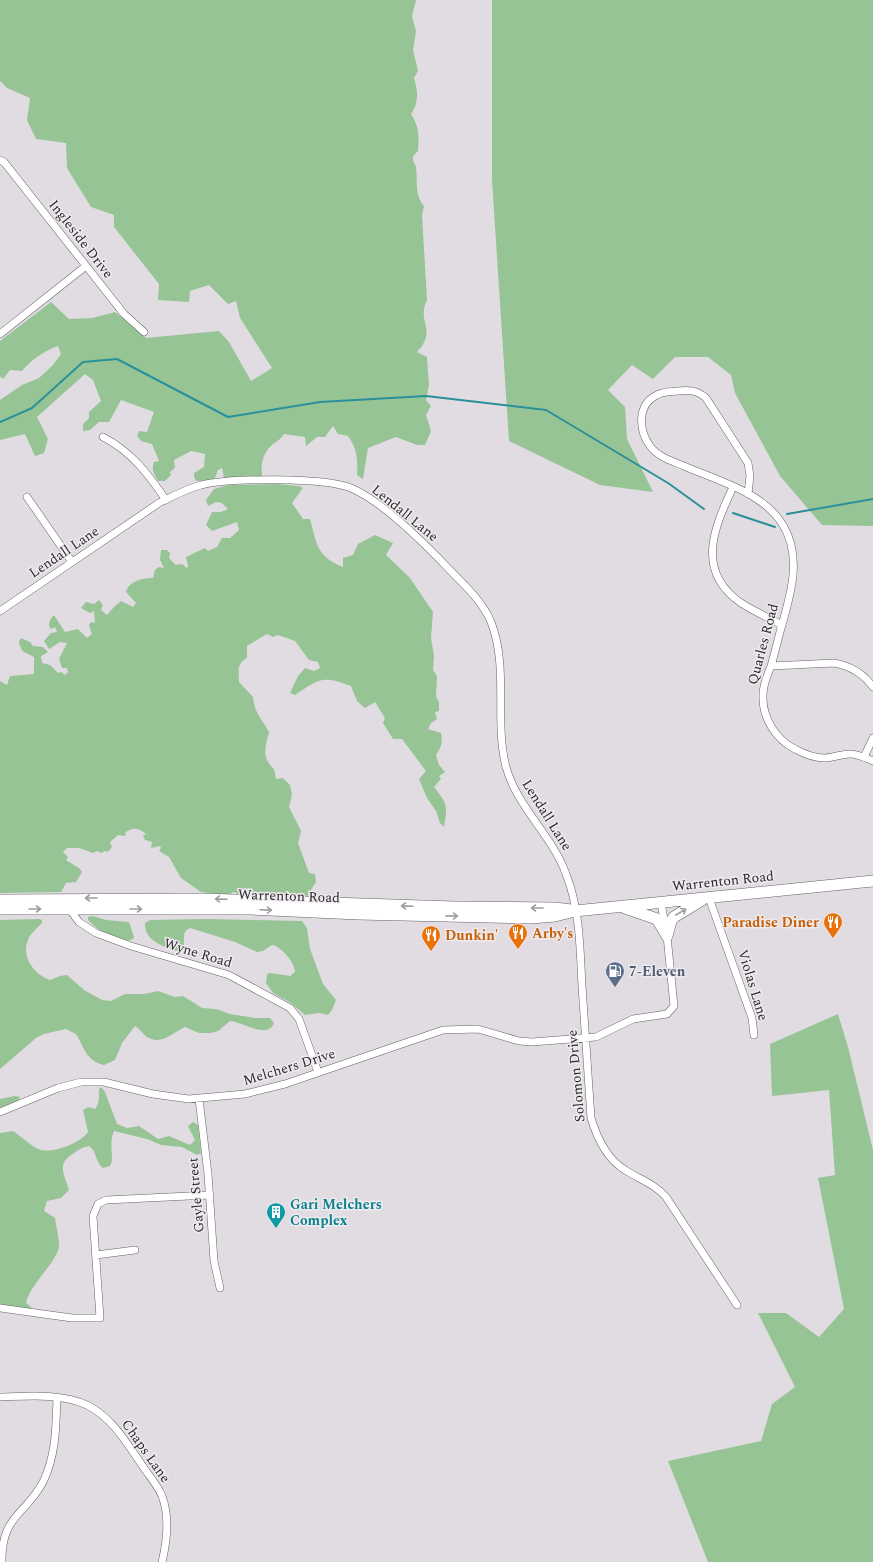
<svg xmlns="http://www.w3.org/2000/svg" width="873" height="1562" font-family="Spectral,serif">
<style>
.green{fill:#96c495}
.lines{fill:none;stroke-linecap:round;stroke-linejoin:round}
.stream{stroke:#2a909a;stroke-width:2}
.street-casing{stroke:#656165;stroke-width:8}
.primary-casing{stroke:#656165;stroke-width:12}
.street{stroke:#fff;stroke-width:7}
.primary{stroke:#fff;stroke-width:11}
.oneway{stroke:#a09fa0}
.labels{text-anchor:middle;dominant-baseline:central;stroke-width:3;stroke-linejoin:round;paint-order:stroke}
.street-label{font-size:14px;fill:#2b292b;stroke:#efeaef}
.food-label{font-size:14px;font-weight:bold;fill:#c56008;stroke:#efeaef;text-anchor:start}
.service-label{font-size:14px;font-weight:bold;fill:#4e5e75;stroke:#efeaef;text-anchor:start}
.culture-label{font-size:14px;font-weight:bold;fill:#0d838f;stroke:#efeaef;text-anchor:start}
</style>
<rect width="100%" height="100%" fill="#e1dce2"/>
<path class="green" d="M0,0H416L412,16L416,31L413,50L418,71L414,78C418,91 419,103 411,114C419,126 419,136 418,151C417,152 415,154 414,155C411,160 415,163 416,167C418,181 414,194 424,206L422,215L427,300C416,322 438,330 417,352L427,357L429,385L426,400L431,406L426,415L431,431L425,445H417L396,437L368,448L363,479L357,475C358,459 357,449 348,436L338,434L333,426L325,437H317L306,446L305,437L284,434C280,441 274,442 269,448C262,456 261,466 262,476L224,478L222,468L218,470L214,480L196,481L194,477V473L204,467L205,454L191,451L174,460L175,468L170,472L171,475L165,481H158C154,474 151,469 154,462L159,461L152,444L141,441L137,436L139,431L147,432L154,412L121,400L109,422H99L90,430L83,431V424L89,418V412L101,401L93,380L85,374L37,417L48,439L44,453L35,456L25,434L0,440V400L22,385L39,378L53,365L61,354L58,346C44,351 31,360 22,371L10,370L3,379L0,376V341L51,302L69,319L92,318L115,312L146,338L219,331L229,342L251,381L272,368L240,318L236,301L228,304L209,285L190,291L189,302L158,300L159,284L114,227V215L91,207L67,168L66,143L36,139L27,120L30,98L7,88L0,81Z
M492,0H873V526L822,525L780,476L735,393L731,375L708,357H675L653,379L632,365L608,390L625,407L627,439L653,492L600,485L509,441L492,180Z
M277,484L299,486L303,488L292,503L303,519H310C317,544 316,556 343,567V558L353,555L358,544L375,535L393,543L386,555L410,578L433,612L431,638L434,656L433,670L437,676L436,697L439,702V711L435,712L437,719L431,723L428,729L441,733C443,742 441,748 436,755L439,765L445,772L439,776L441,779L434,787C447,803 448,806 444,827L440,823L436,811L427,798L419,779L426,771L402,739H393L383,723L385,718L375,702L365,708L357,701L351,686C322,675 319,679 295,695L290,693L298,676L305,668L314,671L320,668L318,662L309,660L295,641L278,635L273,637L267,634L247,646V658C236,664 239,671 239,682L253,697C254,712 262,719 269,732C267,740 263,752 267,760C273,771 274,764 276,779L283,778L290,785L292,794L289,807L301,831L298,843L309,873L315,874L316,882L307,896L249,892L241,895L234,892L227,895L201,892L181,878L169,857L159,851L161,848L160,846L151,848L152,842L145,840L143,836L146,834C138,828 134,827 126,832L125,836L118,835L110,842L112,847L108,852L105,851L101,853L97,851L93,853L79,848H67L63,852L68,857L66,860L79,868L82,872L76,882L66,883L61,892L0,893V681L7,685L10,676L34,674V657C26,652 20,653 19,641L21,638L30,642L33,646L43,647L48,652L41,656L42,663L50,665L58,673L61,672L65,675L68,672L67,668H62L59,659L67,643L60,642L49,649L44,641L51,633L57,632L55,627L51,629C47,625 50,619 54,615L65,632L78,629L87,638L92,634L89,625L91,622L95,623L94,611L90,613L81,608L86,602L94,604L99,600L103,605L101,610L107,615L114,607L121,601L133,607L136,603L126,592C129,581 142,578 153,578L155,570L159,567L164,568L160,560L161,550H167L170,553L169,558L176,565L182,564L187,568L188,566L186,557L205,548L208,551L217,547L222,538H230L239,530L237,522L212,531L206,525L212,512H221L228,509L222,503L216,502L208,506L206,500L214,489L228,485Z
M93,916L106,920L129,922L134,937L133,939C120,945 96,929 88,920V917Z
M39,919L42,920V923C37,928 30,934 28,940C21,957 34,974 50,980L60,976L67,975L84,990L102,1000L111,1001L125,994H144L158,991L175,997L183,996L202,1008L216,1009L230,1014L255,1018H270L274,1023C268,1040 241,1021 230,1021L218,1031L211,1033H199L185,1027C173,1032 162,1046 147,1037C143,1034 140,1029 135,1026L122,1043L115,1060L104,1065C86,1061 84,1047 76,1034L66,1029L44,1034L36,1038L0,1069V920Z
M204,919L302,921L307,928L310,949L323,984L336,1000L332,1010L328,1015L319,1013L305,1015L291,1003L273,993L266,983L267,974L270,973L290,976L295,972C295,963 281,946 272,945L263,951L257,952L235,942L190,928C180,932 186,941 183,949L178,951C164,947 144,941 145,923L150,920Z
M838,1014L848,1047L873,1150V1562H708L668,1461L761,1441L772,1404L795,1387L758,1313H786L819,1337L844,1309L818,1178L835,1175L829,1090L772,1096L770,1044Z
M101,1087L105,1092L117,1124L127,1128L139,1126L158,1139L169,1136L190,1145L195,1140L188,1126L193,1122L198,1125L201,1153L197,1155L182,1147L161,1145L147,1139L114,1131C108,1143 115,1159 110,1166L103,1168C95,1162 97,1151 89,1146C83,1147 78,1150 74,1153C56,1164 64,1173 69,1190L61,1198L47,1201L44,1211L55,1218C56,1226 59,1237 59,1246C58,1261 30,1284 26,1303L32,1308L31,1310L0,1306V1133L13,1131C19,1135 33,1147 38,1149C50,1155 81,1143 88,1132L83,1110L89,1107L95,1109C100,1102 99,1097 99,1089Z
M15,1096L20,1097L18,1101L0,1108V1099Z"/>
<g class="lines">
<path class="stream" d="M0,422L32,408L83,362L117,359L228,417L320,402L426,396L546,410L668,483L704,509
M733,513L775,527
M787,514L873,499"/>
<g class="street-casing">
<path id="street" d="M0,160L4,162L124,314L144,332
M0,334L86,266
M103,437C132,452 148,474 166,500
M733,487C714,528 695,571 741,603C754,611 768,618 782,625
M748,494L750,476L748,463L706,398C697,390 689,390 678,391C670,392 662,391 655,396C637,406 639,431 650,446C658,457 672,461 684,466C718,481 763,492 783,525C802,557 791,593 782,625C778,638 775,653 771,666C767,676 763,684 763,695C762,717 775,739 795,749C806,755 820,760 832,757C838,756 844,754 850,754C858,754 866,758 873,761
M27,497L72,562
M0,611L159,503C173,496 186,489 201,485C231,478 323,477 351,488C382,501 422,541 446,566C462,583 482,600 491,622C509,668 494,720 506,767C517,807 552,835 566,874C580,909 580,949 582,986C585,1030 588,1074 591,1118C597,1138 607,1159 625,1170C639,1179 655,1184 666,1197L737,1305
M771,666L834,663C851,666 863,673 873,687
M864,757L873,738
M709,898L752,1018L754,1035
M67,906L79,922L96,933L131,946L229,975L290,1008L299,1019L318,1072
M199,1099L208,1174L214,1261L220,1288
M0,1112L58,1088L81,1082H104L153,1094L189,1099L245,1094L285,1084L443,1030L478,1029L519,1041L532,1042L596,1037L633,1019L667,1014L674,1006L667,936L661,903
M96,1255L135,1250
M0,1308L72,1318H100L93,1216L98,1204L106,1200L210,1195
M0,1397C28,1396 61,1393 87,1405C113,1418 128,1445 144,1468C150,1477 158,1486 162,1496C170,1517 167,1541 162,1562
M2,1562C1,1514 27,1515 44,1480C56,1454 56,1426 57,1398"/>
</g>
<g class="primary-casing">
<path id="primary" d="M0,900L203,899L454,907L555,908L571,910
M625,908L657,919L667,936
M0,909H250L358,914L531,918L555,916L575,911L873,881
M667,936L671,921L674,917L702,900"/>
</g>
<use href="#street" class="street"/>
<use href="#primary" class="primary"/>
</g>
<defs><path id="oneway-shaft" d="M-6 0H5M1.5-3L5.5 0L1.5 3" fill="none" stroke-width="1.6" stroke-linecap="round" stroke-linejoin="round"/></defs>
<g class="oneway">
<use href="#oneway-shaft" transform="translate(91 898) rotate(180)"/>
<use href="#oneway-shaft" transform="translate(221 899) rotate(-178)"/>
<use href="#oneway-shaft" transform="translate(407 906) rotate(-178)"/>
<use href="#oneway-shaft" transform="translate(537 908) rotate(-180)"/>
<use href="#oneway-shaft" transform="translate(35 909)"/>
<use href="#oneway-shaft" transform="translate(136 909)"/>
<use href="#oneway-shaft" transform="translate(266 910) rotate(2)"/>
<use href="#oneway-shaft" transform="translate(681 912) rotate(-30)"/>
<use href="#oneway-shaft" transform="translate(452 916) rotate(1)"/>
</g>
<defs>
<g id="restaurant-pin" transform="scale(1)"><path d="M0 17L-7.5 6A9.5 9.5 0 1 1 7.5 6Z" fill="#e8710a" stroke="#efeaef"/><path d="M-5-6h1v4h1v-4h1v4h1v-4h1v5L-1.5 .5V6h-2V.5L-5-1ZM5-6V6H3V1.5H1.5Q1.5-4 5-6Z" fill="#fff"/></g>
<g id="fuel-pin" transform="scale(1)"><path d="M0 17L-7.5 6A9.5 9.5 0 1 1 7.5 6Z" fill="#5c6f8a" stroke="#efeaef"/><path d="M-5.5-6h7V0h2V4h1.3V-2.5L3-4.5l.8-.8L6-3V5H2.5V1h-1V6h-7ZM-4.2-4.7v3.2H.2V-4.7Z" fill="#fff"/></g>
<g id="building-pin" transform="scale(1)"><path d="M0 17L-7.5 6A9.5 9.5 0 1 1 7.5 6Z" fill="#0f9aa8" stroke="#efeaef"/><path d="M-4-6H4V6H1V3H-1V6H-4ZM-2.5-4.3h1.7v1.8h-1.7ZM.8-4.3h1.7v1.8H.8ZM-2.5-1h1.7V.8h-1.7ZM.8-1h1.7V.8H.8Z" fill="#fff"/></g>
</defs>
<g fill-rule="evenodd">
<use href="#restaurant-pin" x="833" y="922"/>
<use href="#restaurant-pin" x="518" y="933"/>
<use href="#restaurant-pin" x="431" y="935"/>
<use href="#fuel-pin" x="615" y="971"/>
<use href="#building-pin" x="276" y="1212"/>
</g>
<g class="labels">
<g class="street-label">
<text transform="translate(81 239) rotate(52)">Ingleside Drive</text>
<text transform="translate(405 513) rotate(39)">Lendall Lane</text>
<text transform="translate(64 552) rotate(-34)">Lendall Lane</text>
<text transform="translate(763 644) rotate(-75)">Quarles Road</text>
<text transform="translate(547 815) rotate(58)">Lendall Lane</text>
<text transform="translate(723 881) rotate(-6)">Warrenton Road</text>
<text transform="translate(289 896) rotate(2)">Warrenton Road</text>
<text transform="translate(198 953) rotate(17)">Wyne Road</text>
<text transform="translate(753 985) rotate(73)">Violas Lane</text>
<text transform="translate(289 1067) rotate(-17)">Melchers Drive</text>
<text transform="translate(576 1076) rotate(-95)">Solomon Drive</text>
<text transform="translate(196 1195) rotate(-95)">Gayle Street</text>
<text transform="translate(146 1451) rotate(55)">Chaps Lane</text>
</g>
<g class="food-label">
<text x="819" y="922" text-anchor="end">Paradise Diner</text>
<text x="532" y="933">Arby's</text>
<text x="445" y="935">Dunkin'</text>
</g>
<g class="service-label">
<text x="629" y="971">7-Eleven</text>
</g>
<g class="culture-label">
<text x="290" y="1204">Gari Melchers<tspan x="290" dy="16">Complex</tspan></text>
</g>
</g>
</svg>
